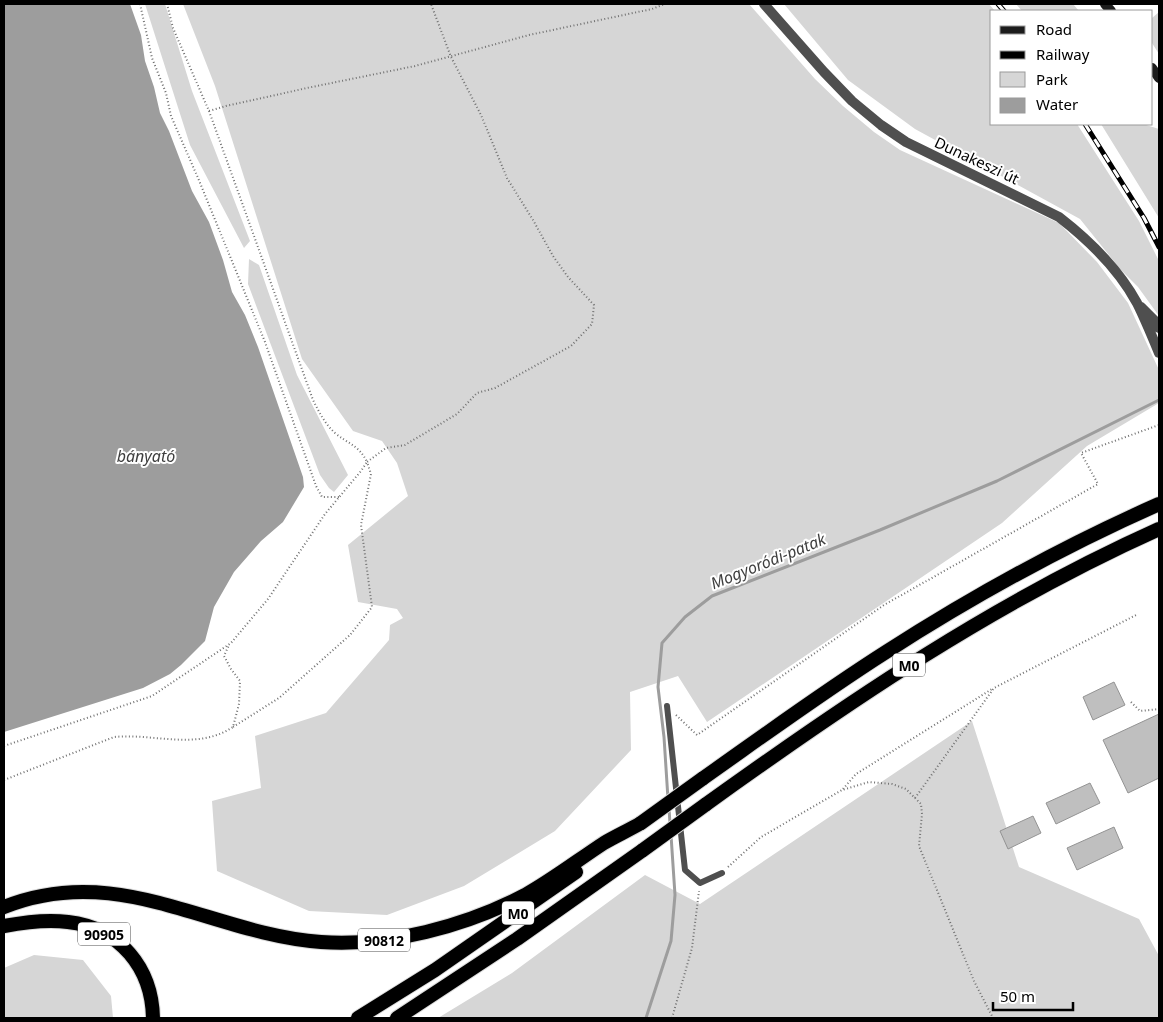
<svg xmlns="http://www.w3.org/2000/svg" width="1163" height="1022" font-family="'Noto Sans',sans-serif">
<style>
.green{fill:#d6d6d6}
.water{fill:#9d9d9d}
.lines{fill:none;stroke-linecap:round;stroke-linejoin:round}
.stream{stroke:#9d9d9d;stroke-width:3}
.building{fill:#bfbfbf;stroke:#939393}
.trunk-casing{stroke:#dbdbdb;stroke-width:16}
.path{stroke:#717171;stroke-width:2;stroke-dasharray:1 2.5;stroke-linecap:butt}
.service{stroke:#4f4f4f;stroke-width:6}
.tertiary{stroke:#4f4f4f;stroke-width:10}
.secondary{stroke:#1c1c1c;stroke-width:10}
.trunk{stroke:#000;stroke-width:14}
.rail-casing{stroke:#000;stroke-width:5}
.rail{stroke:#fff;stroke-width:3;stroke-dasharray:9;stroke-linecap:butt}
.trunk-bridge-casing{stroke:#dbdbdb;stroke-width:16;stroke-linecap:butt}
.trunk-bridge{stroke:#000;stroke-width:14}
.labels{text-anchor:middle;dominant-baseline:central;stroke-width:4;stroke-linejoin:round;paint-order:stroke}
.shield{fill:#fff;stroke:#4c4c4c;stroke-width:1}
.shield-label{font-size:14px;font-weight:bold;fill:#000}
.street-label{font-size:15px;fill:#000;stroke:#fff}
.water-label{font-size:16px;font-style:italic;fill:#3e3e3e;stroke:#fff}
</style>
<rect width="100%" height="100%" fill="#fff"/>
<path class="green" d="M145,4H165L192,91L250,241L244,248L190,145Z
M183,4H749L815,79L843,106L874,132L900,150L1059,223L1097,262L1128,303L1159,370V403L1087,446L1002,523L707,722L678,676L630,692L631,750L555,831L464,886L387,915L309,911L217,871L212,801L261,788L255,736L326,713L389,640L390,625L403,618L397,609L358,602L348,545L408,496L397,463L382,441L353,431L302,359L215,86Z
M784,4H989L995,11H992V124H1077L1139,221L1159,261V316L1138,287L1121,270L1080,219L915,129L848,80Z
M1016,4H1073L1079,11H1022Z
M1159,12V54L1152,43V18Z
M1101,124H1143L1159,129V218Z
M249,259L259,265L297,375L348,475L334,492L329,488L320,475L248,284Z
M972,721L1019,867L1139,919L1159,956V1018H438L512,973L645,875L700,904Z
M34,955L83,960L111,996L113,1018H4V968Z"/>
<path class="water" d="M4,4H130L141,35L145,61L154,87L160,113L169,131L192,191L209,222L223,260L232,292L245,315L258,347L303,477L304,487L283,522L261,541L234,572L214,607L205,641L181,665L170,674L143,688L4,732Z"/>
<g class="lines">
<path class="stream" d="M668,799L664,737L658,687L662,643L685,617L712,596L880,530L997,481L1159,400
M669,808L670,824
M646,1018L671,941L675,895L671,835"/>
</g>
<path class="building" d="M1114,682L1125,705L1093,720L1083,697Z
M1159,714V778L1128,793L1103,740Z
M1090,783L1100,803L1056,824L1046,803Z
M1033,816L1041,833L1008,849L1000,831Z
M1114,827L1123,848L1077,870L1067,848Z"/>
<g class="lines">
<g class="trunk-casing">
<path id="trunk" d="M702,779C763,736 823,692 886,652C973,596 1064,546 1159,504
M705,805C851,700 994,603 1159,529
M4,907C119,861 211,934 321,942C388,947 466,926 525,895C552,880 578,860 604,843C616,836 629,830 641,823
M4,926C25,922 46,919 68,922C120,928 152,968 153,1018
M358,1018L435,970L576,872
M397,1018L517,939L643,850"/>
</g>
<path class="path" d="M140,4L152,58L166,93L171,116L198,178L265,342L316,486L322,497H339
M209,111L226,106L307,88L415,66L529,35L652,9L665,4
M1131,702L1140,711L1159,709
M676,715L697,735L884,605L1098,484L1081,453L1159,425
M233,727L279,698L350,635L372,607L361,525L371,474L367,462L386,448L405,445L457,414L477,393L495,388L571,346L592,324L594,305L568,277L553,256L533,220L507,178L481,115L451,57L431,4
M4,746L152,696L231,643L268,599L325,514L361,471L367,462C359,445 348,444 335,433C325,424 319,412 313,400L209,111L173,28L167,4
M4,780L114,737C154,733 197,751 233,727L239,704L240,681L231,669L224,656L229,645
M843,789L856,774L992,689
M915,798L994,688L1138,614
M728,867L761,837L842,790L869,782L892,784L906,789L921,804L922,814L919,846L974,981L993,1018
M672,1018L692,948L699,891"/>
<path class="service" d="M667,706L685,870L700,883L722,873"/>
<path class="tertiary" d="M764,4L824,72L852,101L881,125L906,142L1059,217C1090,241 1118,268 1137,303C1145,319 1152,336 1159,353
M1141,307L1155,321L1159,328"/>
<path class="secondary" d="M1105,4L1111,11
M1152,68L1159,78"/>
<use href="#trunk" class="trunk"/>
<g class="rail-casing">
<path id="rail" d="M998,4L1004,11
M1085,124L1144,218L1159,247"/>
</g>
<use href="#rail" class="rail"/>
<g class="trunk-bridge-casing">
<path id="trunk-bridge" d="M641,823L702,779
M643,850L705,805"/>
</g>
<use href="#trunk-bridge" class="trunk-bridge"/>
</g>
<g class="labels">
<g class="shield">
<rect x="893" y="653.5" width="32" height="23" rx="4"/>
<rect x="502" y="901.5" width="32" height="23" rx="4"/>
<rect x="78" y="922.5" width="52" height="23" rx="4"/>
<rect x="358" y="928.5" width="52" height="23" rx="4"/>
</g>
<g class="shield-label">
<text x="909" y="665">M0</text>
<text x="518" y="913">M0</text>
<text x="104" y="934">90905</text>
<text x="384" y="940">90812</text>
</g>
<g class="street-label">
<text transform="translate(977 160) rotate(25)">Dunakeszi út</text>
</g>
<g class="water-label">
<text x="146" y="456">bányató</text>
<text transform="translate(768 561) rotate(-22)">Mogyoródi-patak</text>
</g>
</g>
<rect width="1163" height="1022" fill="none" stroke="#000000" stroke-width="10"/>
<rect x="990" y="10" width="162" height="115" fill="#ffffff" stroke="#999999"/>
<rect x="1000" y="26" width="25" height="8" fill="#1c1c1c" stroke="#999999"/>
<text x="1036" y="35" font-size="15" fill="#000000">Road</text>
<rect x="1000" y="51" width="25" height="8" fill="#000000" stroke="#999999"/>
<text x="1036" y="60" font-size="15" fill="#000000">Railway</text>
<rect x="1000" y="72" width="25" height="15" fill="#d6d6d6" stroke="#999999"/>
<text x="1036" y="85" font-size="15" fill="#000000">Park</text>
<rect x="1000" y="98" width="25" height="15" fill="#9d9d9d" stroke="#999999"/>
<text x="1036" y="110" font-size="15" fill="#000000">Water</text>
<path d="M993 1002v8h80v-8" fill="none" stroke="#000000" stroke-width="2.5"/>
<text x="1000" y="1002" font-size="15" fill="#000000" stroke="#ffffff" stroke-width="4" paint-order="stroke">50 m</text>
</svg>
